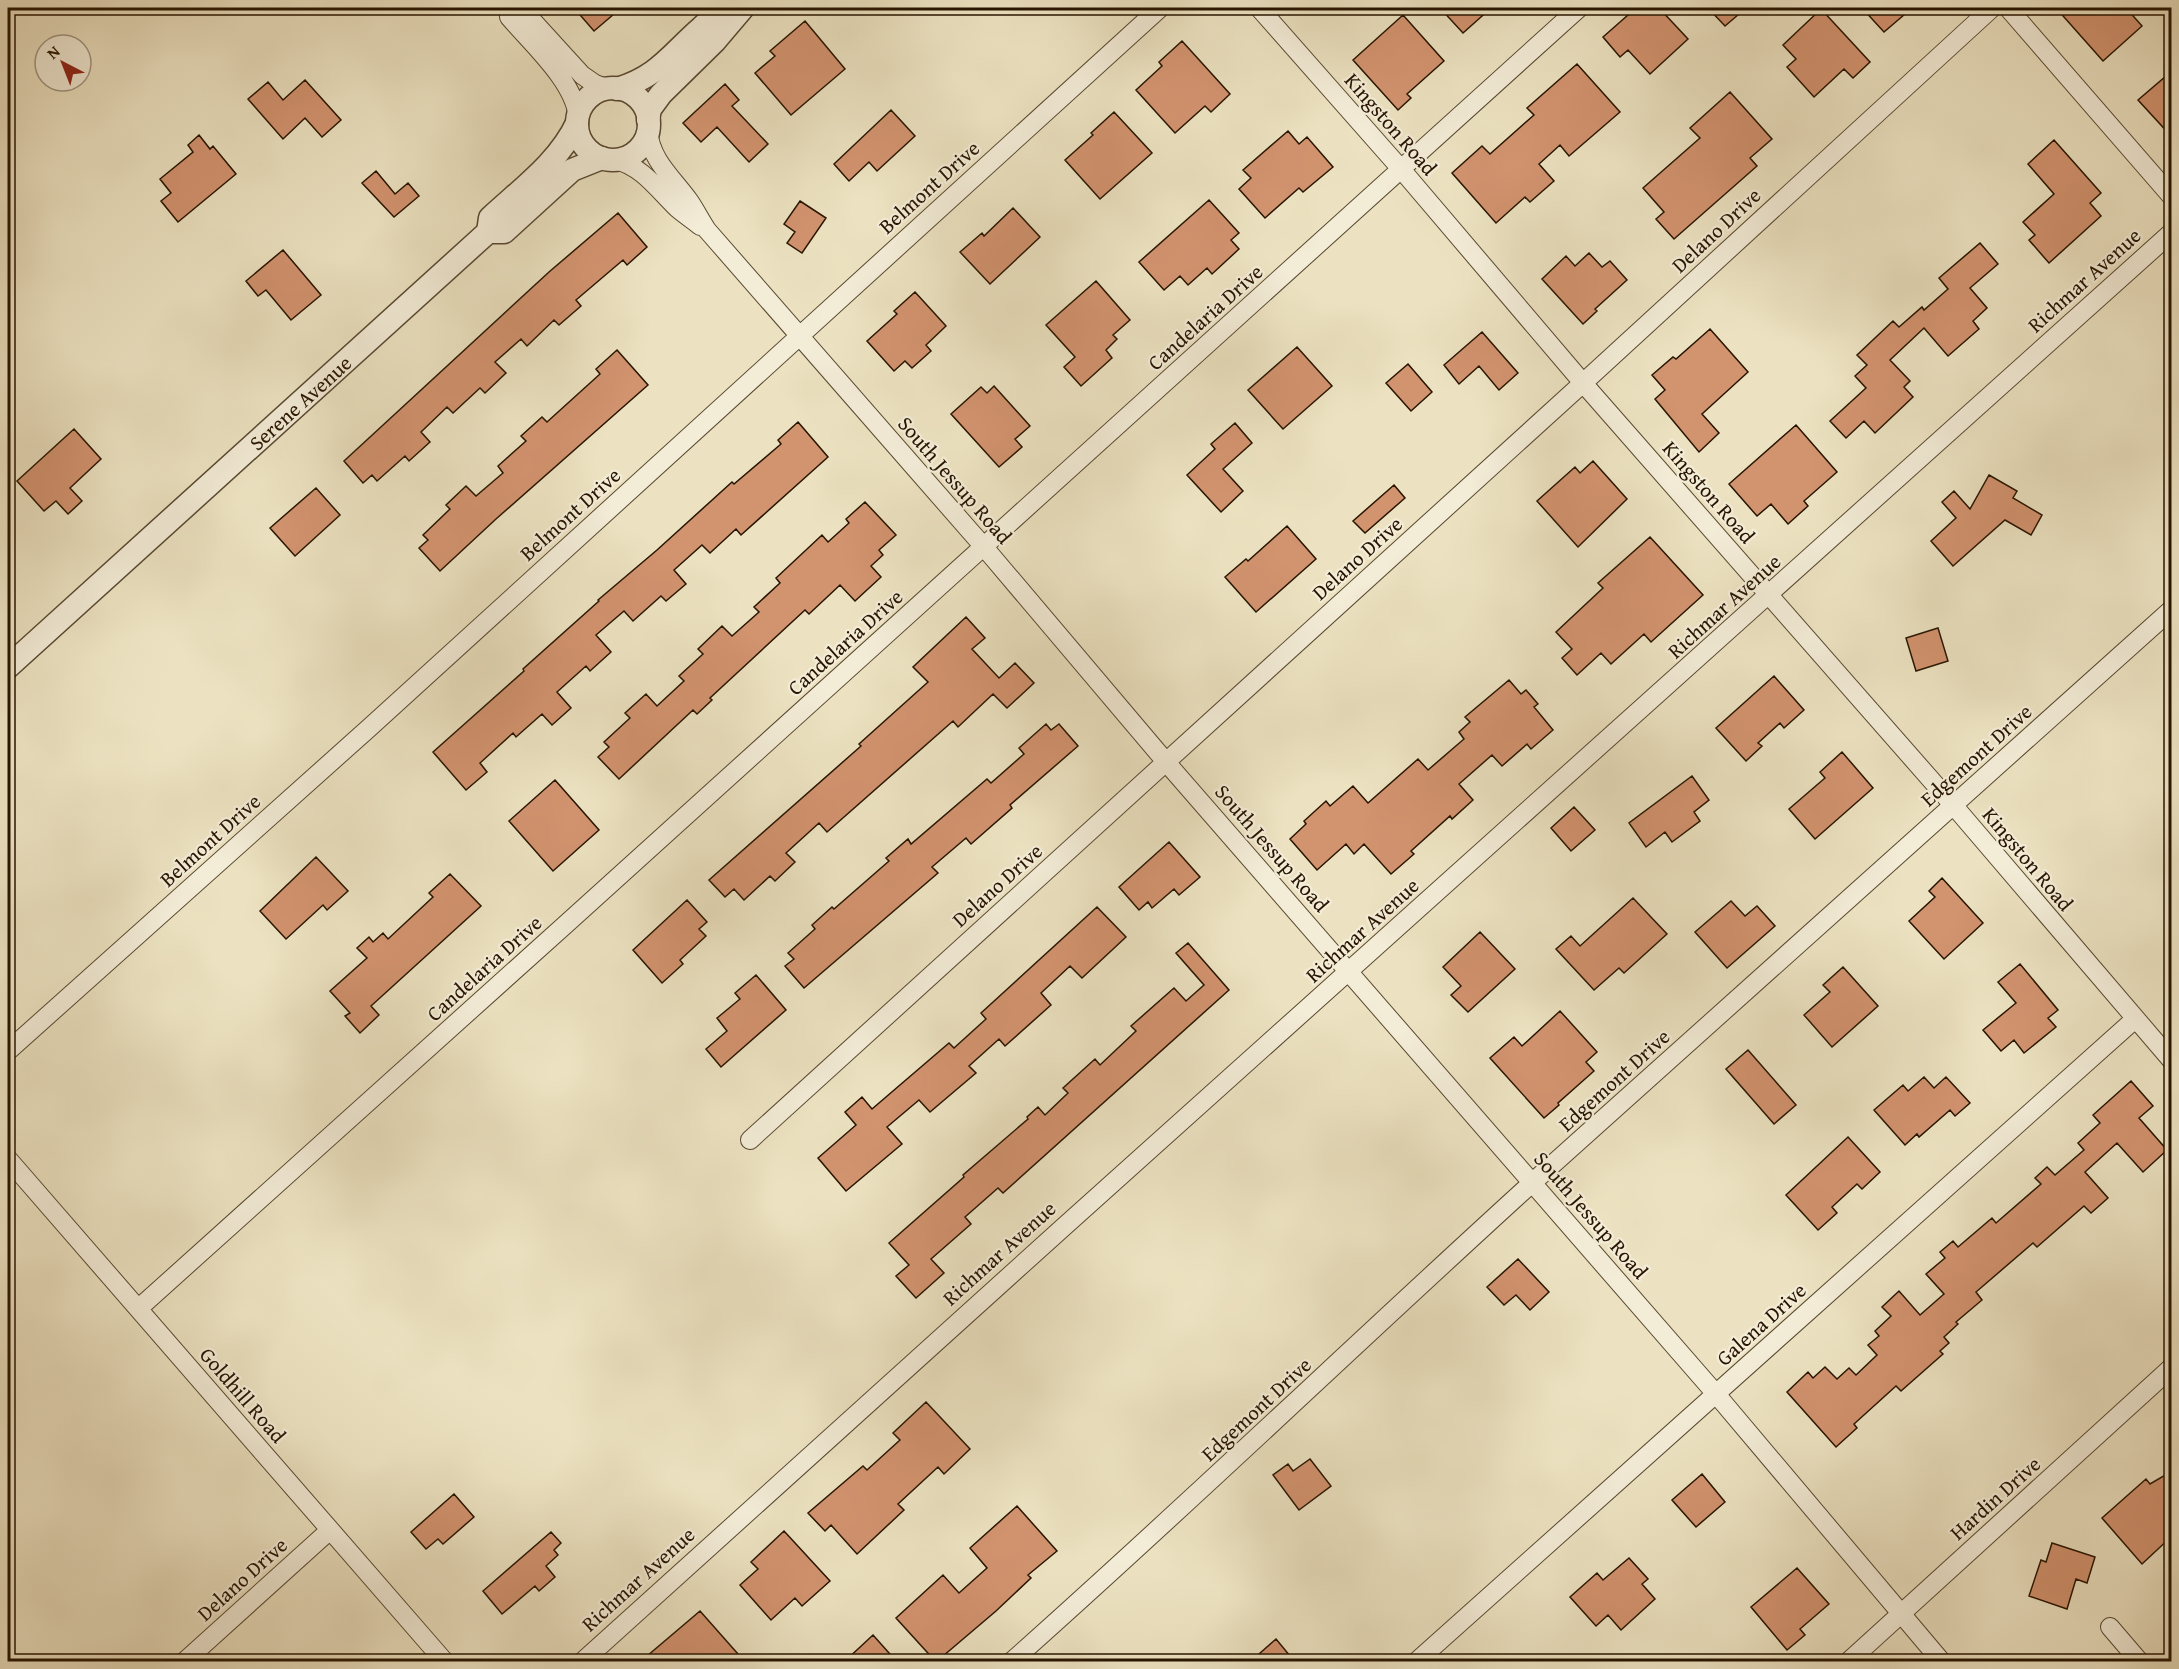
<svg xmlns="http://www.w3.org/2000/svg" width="2179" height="1669" font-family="'Gentium Book Plus',serif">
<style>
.building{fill:#d2936f;stroke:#271400;stroke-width:1.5}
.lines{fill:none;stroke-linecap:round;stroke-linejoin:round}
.minor-casing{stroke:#584830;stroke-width:20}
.tertiary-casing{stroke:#584830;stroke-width:25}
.minor{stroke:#f3ecd7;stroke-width:18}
.tertiary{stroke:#f3ecd7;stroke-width:22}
.labels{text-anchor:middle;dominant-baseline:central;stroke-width:4.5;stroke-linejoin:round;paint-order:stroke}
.street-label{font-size:21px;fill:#271400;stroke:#f3ecd7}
</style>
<rect width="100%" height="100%" fill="#ece2c1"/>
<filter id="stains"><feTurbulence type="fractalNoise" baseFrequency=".00333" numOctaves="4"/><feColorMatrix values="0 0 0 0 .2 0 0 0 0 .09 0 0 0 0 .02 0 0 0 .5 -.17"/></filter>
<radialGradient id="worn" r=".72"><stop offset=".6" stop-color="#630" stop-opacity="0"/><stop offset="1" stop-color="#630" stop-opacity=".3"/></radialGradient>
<path class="building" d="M574,8H621L594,31Z
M1440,8H1491L1463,33Z
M1636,8H1659L1688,39L1650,74L1628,50L1620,57L1603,37Z
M1708,8H1746L1725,26Z
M1862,8H1912L1884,32Z
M2056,8H2126L2142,26L2103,61Z
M1821,9L1870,62L1853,78L1844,69L1814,97L1787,67L1796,59L1783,45Z
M1403,15L1444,61L1407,94L1411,98L1398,110L1353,60Z
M805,21L845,69L791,115L755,73L775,56L770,51Z
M1182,41L1230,94L1211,112L1205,106L1175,133L1136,90L1162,66L1159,62Z
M1577,64L1620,112L1569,156L1560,145L1539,164L1554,181L1530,202L1525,197L1496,223L1452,173L1482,146L1490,154L1534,115L1527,108Z
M2172,71V137L2138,100Z
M305,80L341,120L322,137L305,118L283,139L248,99L268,82L283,100Z
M725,84L739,100L732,106L768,144L749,162L717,127L701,142L683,123Z
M1730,92L1772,139L1750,158L1757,166L1674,239L1656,219L1664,212L1643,188L1700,138L1690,128Z
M891,110L915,136L877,171L869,162L849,181L834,164Z
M1114,112L1152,153L1100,199L1065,160L1093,135L1091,133Z
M1288,131L1299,144L1307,137L1333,167L1303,192L1299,188L1265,218L1239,189L1251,178L1243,170Z
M199,135L210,149L213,146L236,174L178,222L161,201L171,193L160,179L193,152L188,145Z
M2054,140L2101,193L2090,203L2101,216L2049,263L2029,240L2035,235L2023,222L2054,194L2028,164Z
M376,171L395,194L408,183L419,196L394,217L362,183Z
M1209,200L1239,233L1231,240L1239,249L1212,274L1207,268L1188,285L1180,276L1164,290L1139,262Z
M800,201L826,218L802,253L787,243L795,232L784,224Z
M1013,208L1040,237L990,284L960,252L982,233L984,236Z
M618,213L647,247L627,265L623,260L576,300L581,306L559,325L554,320L527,346L521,339L495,362L506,373L485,393L480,388L453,413L447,407L421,432L430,442L409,461L405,456L377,481L372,475L363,483L344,461L549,272Z
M1980,243L1998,264L1970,288L1987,308L1973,321L1979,329L1948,356L1924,328L1890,360L1910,381L1904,387L1913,397L1875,433L1864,421L1846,438L1830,421L1866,388L1855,376L1867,365L1857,355L1893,321L1899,327L1922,307L1924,310L1948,289L1939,278Z
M283,250L321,295L291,320L266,290L258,296L246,281Z
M1589,253L1602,267L1610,261L1627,280L1595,309L1597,311L1583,324L1542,279L1566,256L1575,266Z
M1096,281L1130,320L1113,335L1117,339L1106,350L1112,358L1081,386L1064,367L1075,357L1046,325Z
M915,292L946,326L926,345L931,351L912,368L905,361L894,371L867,341L897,314L894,311Z
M1710,329L1748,372L1702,414L1719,433L1699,452L1655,399L1665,390L1652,375L1673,357L1676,359Z
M1482,332L1518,373L1499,390L1479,366L1459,384L1444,365Z
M1297,347L1332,386L1283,429L1248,390Z
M617,350L648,385L496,519L440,571L419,548L428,540L423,535L450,509L446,505L466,486L476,496L503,473L498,466L526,441L521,436L542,417L547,422L600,374L596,369Z
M1408,364L1432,392L1411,411L1386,383Z
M994,386L1030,426L1015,439L1022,447L999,467L951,414L981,387L987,393Z
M798,422L828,457L741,535L736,529L710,553L702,545L674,570L686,584L666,601L661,596L633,621L624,611L596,635L611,652L590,671L586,666L557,692L571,708L552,725L542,714L516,737L513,733L480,763L487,772L466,790L433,752L524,671L523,669L599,601L598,600L657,550L732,482L734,484L781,444L778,440Z
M1235,423L1252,443L1223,469L1243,491L1221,512L1187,475L1215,449L1211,444Z
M1796,425L1837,472L1804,501L1808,506L1788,524L1771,504L1757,516L1729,484Z
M74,429L101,459L70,488L82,501L68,514L56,501L44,511L17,481Z
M1593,461L1627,499L1578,547L1537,501L1575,467L1580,473Z
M1989,475L2017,491L2013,498L2042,515L2031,535L2005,520L1953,566L1931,541L1956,518L1942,502L1954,491L1970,509Z
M1394,485L1405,498L1365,533L1353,521Z
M316,488L340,515L295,556L270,528Z
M865,502L896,535L879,550L883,555L871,566L881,577L855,601L840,585L809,614L805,610L710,698L712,700L697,714L693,710L619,779L598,757L609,747L604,742L630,718L625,713L646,694L657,706L684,681L679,676L703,654L698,649L722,626L732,636L759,612L754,607L780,583L776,578L822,535L828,542L849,523L846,519Z
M1287,526L1316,559L1256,612L1225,577L1246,559L1248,561Z
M1650,537L1703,595L1651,642L1644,634L1611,664L1601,653L1577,675L1562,658L1572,649L1556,632L1603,588L1598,583Z
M966,617L985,638L972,649L999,678L1015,663L1034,683L1007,708L993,694L958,727L953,721L827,832L819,823L786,853L795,862L775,881L770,876L744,900L734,889L725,897L709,880L861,746L859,744L928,682L913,667Z
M1938,628L1948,661L1916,671L1906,638Z
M1774,676L1804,710L1784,728L1780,723L1758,743L1762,746L1746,761L1716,728Z
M1509,680L1521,694L1526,690L1538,704L1534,707L1553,730L1531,749L1527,744L1502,766L1492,755L1459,784L1473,800L1452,819L1450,816L1411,851L1414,854L1391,874L1364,844L1354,854L1346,844L1317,870L1290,839L1306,824L1304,821L1326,801L1330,806L1353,786L1368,803L1418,759L1428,770L1464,739L1459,732L1470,722L1465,717Z
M1046,724L1051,730L1059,724L1078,746L1010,805L1012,808L971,844L966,838L932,867L938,873L804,988L785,966L794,959L788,953L815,929L812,925L832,907L834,909L889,861L886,858L908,839L911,844L987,779L991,783L1024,754L1019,748Z
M1842,752L1873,788L1815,839L1789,809L1825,778L1820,772Z
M1692,776L1709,800L1694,812L1700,821L1672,842L1665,832L1646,847L1629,823Z
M555,780L599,830L553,871L509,821Z
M1574,807L1595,830L1571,851L1551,828Z
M1169,842L1200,877L1179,895L1174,889L1152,908L1148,902L1139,910L1119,887Z
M316,857L348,891L327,910L323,905L286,939L260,911Z
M450,874L481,906L371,1006L379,1015L360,1033L345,1016L350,1013L330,991L367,958L357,948L369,937L373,942L383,933L388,939L433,897L429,893Z
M1942,878L1983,923L1944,959L1909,921L1935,897L1929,891Z
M1633,898L1667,934L1624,973L1619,968L1594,990L1556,949L1571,936L1580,946Z
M687,900L707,922L699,929L706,936L680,960L683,964L662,983L633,950Z
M1731,901L1745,916L1757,906L1775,926L1727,968L1695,932Z
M1097,907L1126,937L1082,978L1070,966L1041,993L1051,1005L1005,1046L999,1039L969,1066L976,1073L930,1112L919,1100L887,1127L902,1144L846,1191L818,1158L856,1125L845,1112L862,1097L872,1109L949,1043L954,1048L986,1019L981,1013Z
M1480,932L1515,969L1468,1012L1451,995L1461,986L1443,967Z
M1188,943L1229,990L1003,1193L998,1188L965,1217L971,1224L931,1259L944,1273L916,1298L896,1276L909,1265L889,1243L964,1177L963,1175L1028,1119L1027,1117L1038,1107L1045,1115L1068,1093L1063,1088L1095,1059L1100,1065L1136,1031L1131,1026L1174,988L1186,1001L1204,985L1176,953Z
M2020,964L2058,1010L2048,1018L2056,1027L2024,1053L2014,1040L2001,1051L1983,1030L2016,1003L1998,982Z
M1843,967L1878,1006L1832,1047L1804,1015L1830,992L1823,985Z
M756,975L786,1010L721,1067L706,1049L727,1031L717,1018L740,999L735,993Z
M1560,1011L1597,1052L1586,1062L1594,1071L1558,1103L1559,1105L1544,1118L1490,1058L1514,1037L1522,1046Z
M1748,1050L1796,1105L1774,1124L1726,1069Z
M1924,1077L1934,1088L1946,1077L1970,1103L1955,1116L1950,1110L1919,1137L1917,1134L1905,1145L1874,1110L1903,1085L1908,1091Z
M2131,1081L2153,1106L2139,1118L2167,1150L2143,1172L2117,1143L2085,1172L2108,1198L2091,1213L2084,1206L2037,1247L2033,1243L1976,1292L1982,1300L1956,1322L1958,1324L1944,1337L1949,1343L1940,1351L1943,1354L1901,1391L1896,1386L1854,1424L1857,1428L1836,1447L1787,1392L1808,1372L1813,1378L1825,1367L1837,1379L1849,1368L1856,1375L1877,1355L1868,1345L1879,1336L1875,1331L1891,1316L1882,1307L1899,1291L1920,1315L1944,1294L1926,1274L1945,1258L1940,1252L1953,1241L1958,1247L1992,1218L1996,1223L2041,1184L2035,1178L2047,1167L2055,1175L2084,1150L2078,1143L2100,1123L2093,1115Z
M1848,1137L1880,1172L1862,1189L1857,1184L1832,1207L1837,1213L1818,1230L1786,1195Z
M1518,1259L1549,1292L1530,1310L1516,1295L1504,1305L1487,1287Z
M926,1402L970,1449L944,1474L938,1467L898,1504L904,1510L857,1554L831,1525L825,1531L808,1513L863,1466L867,1470L900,1440L893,1433Z
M1310,1459L1331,1486L1299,1510L1273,1475L1288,1464L1293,1471Z
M2172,1471V1536L2142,1564L2102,1518L2146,1479L2150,1484Z
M1702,1474L1725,1502L1696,1527L1672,1500Z
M454,1494L474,1517L443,1544L438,1539L426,1549L411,1532Z
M1017,1506L1057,1551L1028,1575L1031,1578L996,1611L936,1662L896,1618L943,1575L959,1593L987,1568L970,1548Z
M784,1531L830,1581L802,1606L795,1598L771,1620L740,1585L758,1569L751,1562Z
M551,1532L561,1543L554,1550L558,1555L546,1566L555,1577L539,1591L535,1586L502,1614L483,1591Z
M2052,1543L2095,1557L2087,1583L2076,1579L2067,1609L2029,1596L2041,1560L2046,1562Z
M1629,1558L1648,1579L1642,1584L1655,1599L1621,1630L1608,1615L1596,1626L1570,1597L1597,1573L1603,1580Z
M1797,1568L1829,1604L1800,1629L1805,1635L1787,1650L1751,1607Z
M700,1611L738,1654L730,1662H640Z
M873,1635L897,1662H844Z
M1276,1639L1295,1662H1250Z"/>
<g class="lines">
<g class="minor-casing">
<path id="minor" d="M509,8V17C532,44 575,82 578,118
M521,8L582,75L595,84L609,89
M1259,8L1401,169L1583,383L1954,806L2172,1061
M2008,8L2172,197
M648,131C651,161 673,178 690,202C696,211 701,221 707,230L984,547L1166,762L1716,1394L1942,1662
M616,160C643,167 658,190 678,209C685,215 693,220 700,226
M8,1051L369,728L1160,8
M750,1140L1583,383L1992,8
M8,1159L445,1662
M139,1308L565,925L1579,8
M2110,1627L2140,1662
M184,1662L330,1530
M582,1662C1109,1182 1644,711 2172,232
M1011,1662C1188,1505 1358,1341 1533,1182C1745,990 1960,801 2172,609
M1416,1662L2135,1019
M1848,1662L2172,1367"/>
</g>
<g class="tertiary-casing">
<g id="tertiary">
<circle cx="613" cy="124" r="36"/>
<path d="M617,89C658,77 671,54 701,28C709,20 719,14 727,8"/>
<path d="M648,120L650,109L661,94L715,41L743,8"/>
<path d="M488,232L490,218C521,189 559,162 577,123"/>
<path id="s1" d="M8,667L488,232H504L572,170L602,158"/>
</g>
</g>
<use href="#minor" class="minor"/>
<use href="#tertiary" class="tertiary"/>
</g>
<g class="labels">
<g class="street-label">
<text transform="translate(1391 124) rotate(49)">Kingston Road</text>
<text transform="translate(929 187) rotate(-42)">Belmont Drive</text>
<text transform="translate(1716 230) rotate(-43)">Delano Drive</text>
<text transform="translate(2084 280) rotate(-42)">Richmar Avenue</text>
<text transform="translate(1205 317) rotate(-42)">Candelaria Drive</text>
<text stroke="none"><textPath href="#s1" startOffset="394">Serene Avenue</textPath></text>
<text transform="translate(955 480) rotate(49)">South Jessup Road</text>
<text transform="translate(1709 492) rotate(49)">Kingston Road</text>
<text transform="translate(570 514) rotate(-42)">Belmont Drive</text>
<text transform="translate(1357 558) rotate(-42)">Delano Drive</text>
<text transform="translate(1724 606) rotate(-42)">Richmar Avenue</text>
<text transform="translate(845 642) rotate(-42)">Candelaria Drive</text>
<text transform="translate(1976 755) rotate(-42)">Edgemont Drive</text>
<text transform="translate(210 840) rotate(-42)">Belmont Drive</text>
<text transform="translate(1272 848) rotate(49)">South Jessup Road</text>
<text transform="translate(2028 859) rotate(50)">Kingston Road</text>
<text transform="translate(997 885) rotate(-42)">Delano Drive</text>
<text transform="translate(1362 930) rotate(-42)">Richmar Avenue</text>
<text transform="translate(484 968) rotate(-42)">Candelaria Drive</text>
<text transform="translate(1614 1080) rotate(-42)">Edgemont Drive</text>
<text transform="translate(1591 1215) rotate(49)">South Jessup Road</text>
<text transform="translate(999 1253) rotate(-42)">Richmar Avenue</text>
<text transform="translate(1761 1324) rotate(-42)">Galena Drive</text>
<text transform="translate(243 1395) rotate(49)">Goldhill Road</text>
<text transform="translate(1256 1409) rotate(-43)">Edgemont Drive</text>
<text transform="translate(1995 1498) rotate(-42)">Hardin Drive</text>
<text transform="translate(242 1579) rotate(-42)">Delano Drive</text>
<text transform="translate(638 1579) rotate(-42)">Richmar Avenue</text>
</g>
</g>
<rect width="2179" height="1669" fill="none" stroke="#ece2c1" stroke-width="30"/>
<rect x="9" y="9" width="2161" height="1651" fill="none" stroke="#271400" stroke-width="3"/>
<rect x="15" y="15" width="2149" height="1639" fill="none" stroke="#271400" stroke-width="1.5"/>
<g transform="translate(63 63) rotate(318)"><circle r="28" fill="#f3ecd7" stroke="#a19681" stroke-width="1.5"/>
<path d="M0-4.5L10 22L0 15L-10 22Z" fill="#8f2418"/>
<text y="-9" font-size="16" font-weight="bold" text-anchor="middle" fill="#271400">N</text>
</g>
<rect width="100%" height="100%" filter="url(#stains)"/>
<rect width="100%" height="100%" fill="url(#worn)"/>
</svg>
